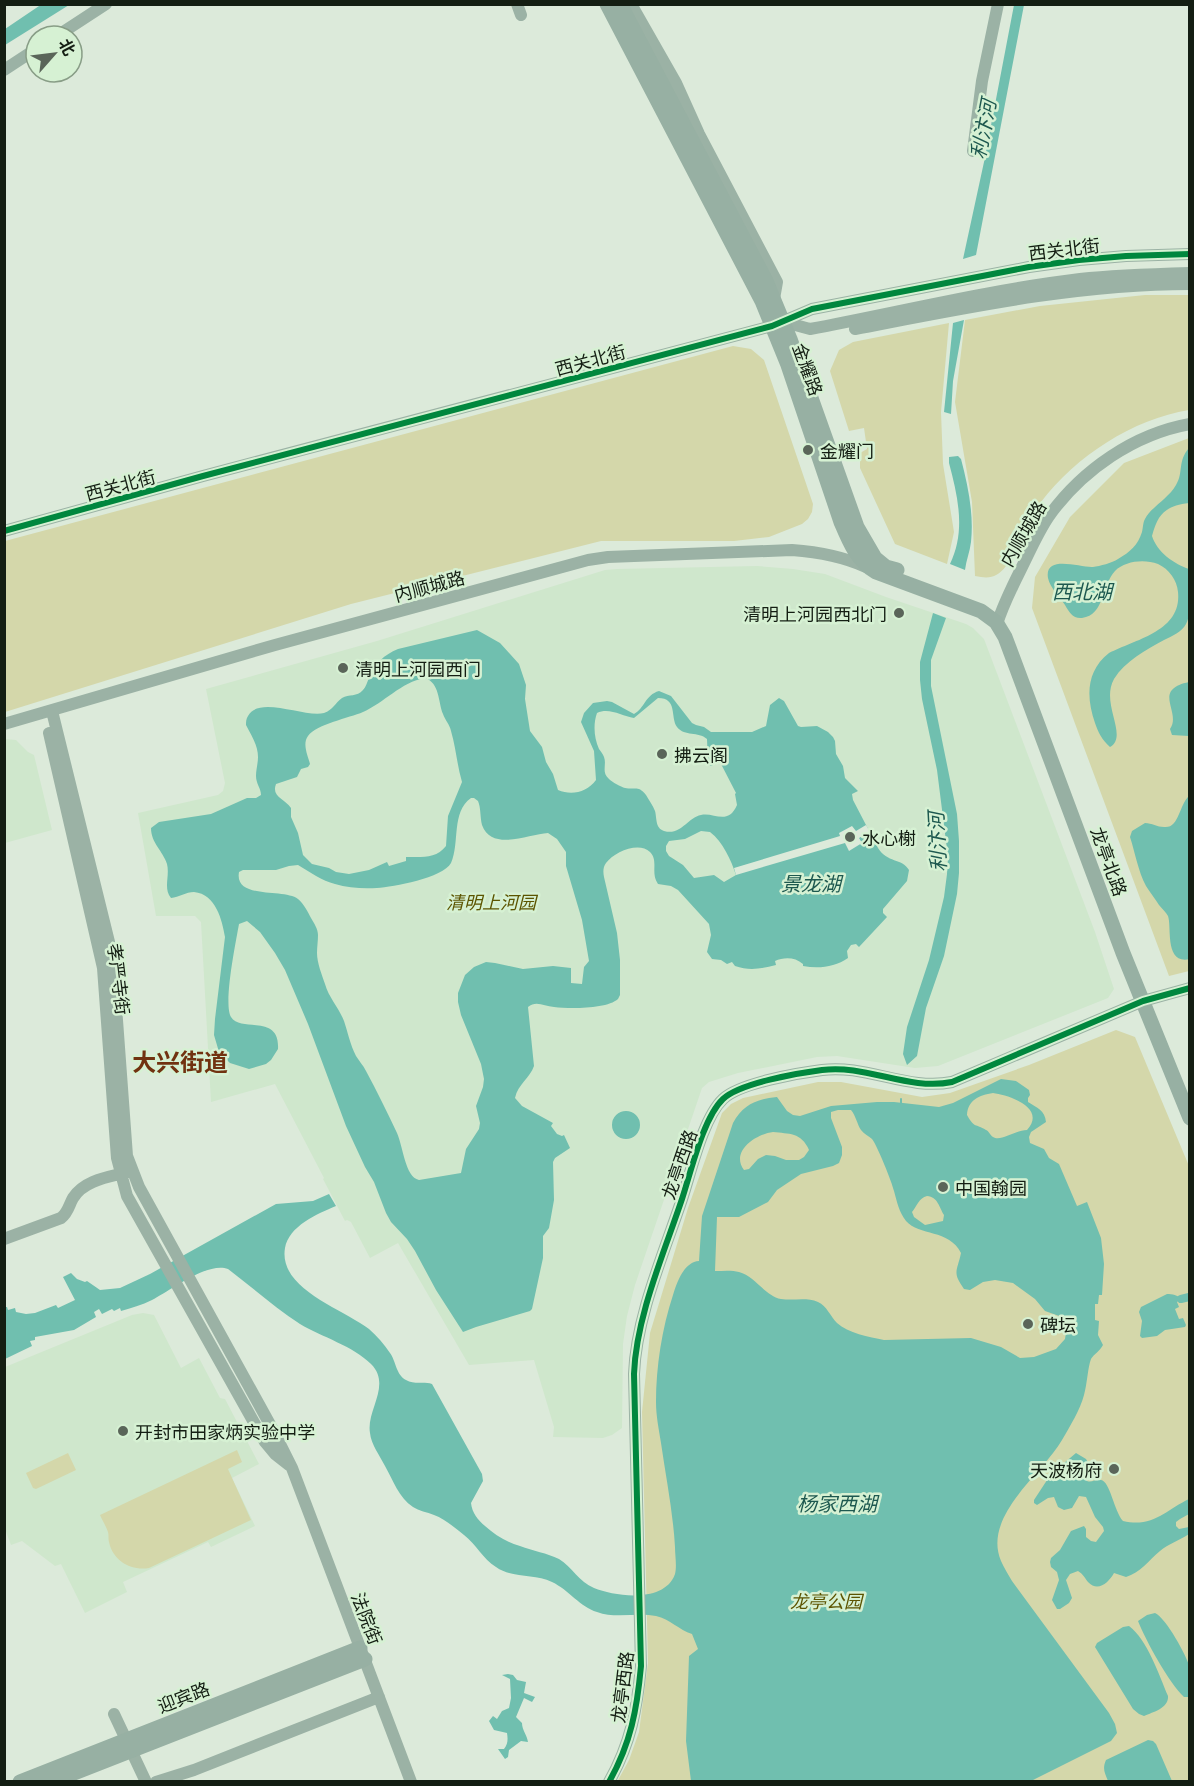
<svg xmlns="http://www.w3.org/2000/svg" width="1194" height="1786" font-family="Georgia,'Noto Sans SC',serif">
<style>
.built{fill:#cfe7cc}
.green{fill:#d4d7aa}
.water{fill:#70bfaf;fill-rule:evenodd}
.pier{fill:#dceada}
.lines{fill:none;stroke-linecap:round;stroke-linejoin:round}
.stream{stroke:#70bfaf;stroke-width:2}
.canal{stroke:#70bfaf;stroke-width:8}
.minor{stroke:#9bb2a5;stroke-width:12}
.major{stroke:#97b0a3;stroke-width:15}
.cycleway-casing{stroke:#d6f1d3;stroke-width:10}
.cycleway{stroke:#00873e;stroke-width:6}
.poi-dot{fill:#5a6559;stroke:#d6f1d3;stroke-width:2}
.labels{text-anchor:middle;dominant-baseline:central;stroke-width:5;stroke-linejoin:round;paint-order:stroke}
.street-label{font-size:18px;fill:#141e13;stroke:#d6f1d3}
.poi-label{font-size:18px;fill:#141e13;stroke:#d6f1d3;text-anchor:start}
.park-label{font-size:18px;font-style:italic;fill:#5c5400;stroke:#d6f1d3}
.water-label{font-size:20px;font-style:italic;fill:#1d584f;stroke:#d6f1d3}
.district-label{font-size:24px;font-weight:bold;fill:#713210;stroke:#d6f1d3}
</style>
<rect width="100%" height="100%" fill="#dceada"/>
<path class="built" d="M757,566L793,569L825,574L886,597L966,624L973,628L984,639L1095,932L1114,989L1108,998L938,1066L915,1068L837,1056L817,1057L738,1073L709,1082L702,1088L635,1285L627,1316L623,1344L622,1428L612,1435L603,1438L553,1437L554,1427L534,1360L469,1365L398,1243L370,1258L351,1222L347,1220L345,1221L323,1179L324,1178L275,1084L211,1102L201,922L195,916H156L138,813L218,795L223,791L225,783L206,689L377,641L605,570L617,569Z
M5,739L16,740L28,752L34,755L52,830L5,843Z
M143,1313L154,1315L181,1368L199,1358L220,1398L225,1399L259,1464L232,1478L255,1526L211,1547L208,1542L123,1582L127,1592L85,1613L61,1564L55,1566L22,1541L11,1545L5,1529V1367L132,1315Z"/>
<path class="green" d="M1145,295H1189V410C1133,419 1076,456 1041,502C1026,521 1017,545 1006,566C997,578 989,579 975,576L972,502L955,402L965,320L1040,306Z
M949,323L941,412L943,464L954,532L947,564L895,544L860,468V453L867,449L864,428L849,431L830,371L839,350L853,342Z
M733,346L751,349L764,360L813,504L812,512L808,519L802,524L769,537L734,541H601L351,604L5,712V541Z
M1189,438V971L1169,976L1032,608L1035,577L1070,517L1124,463Z
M1116,1030L1135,1037L1189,1166V1781L617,1782L629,1760L639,1732L648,1663L642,1412L650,1333L688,1208L722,1113L731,1104L743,1098L818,1082H841L922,1097L950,1093L1029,1065Z
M237,1450L242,1462L228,1469L251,1520L149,1568C131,1571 113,1561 109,1542C108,1538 109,1536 108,1532C106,1526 102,1520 100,1515Z
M68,1453L76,1470L36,1489L33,1488L26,1473Z"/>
<path class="water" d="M42,4L69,5L5,45V29Z
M1014,5H1024L976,255L963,259L984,162Z
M964,320L953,381L951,414L944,412L953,323Z
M1189,448V503C1166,506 1158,513 1152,536C1157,552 1174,564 1189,569C1190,584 1193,611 1186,624C1182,632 1172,636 1164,640C1146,650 1125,661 1114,679C1100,704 1129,736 1110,747C1102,740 1098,732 1095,723C1086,697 1086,671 1109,653C1136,639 1182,631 1178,592C1177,580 1169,569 1158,564C1144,559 1125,561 1115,571C1102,584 1105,615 1082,618C1073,619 1069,612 1065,605C1060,597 1050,588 1048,578C1044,554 1081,568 1093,567C1100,566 1112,563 1118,559C1130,552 1138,545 1142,532C1143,528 1143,522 1145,519C1151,507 1168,499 1176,485C1184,472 1177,462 1189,448Z
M958,456L961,459C968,486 974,514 971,542C970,551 966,561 965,570L950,564C966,531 958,497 949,463V457Z
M933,613L946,618L931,660V686L957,814L959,841V873L957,894L944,956L926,1008L917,1056L907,1065L903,1054L907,1027L929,960L944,897L947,874L948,857L937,770L922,699L920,680V662Z
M477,630L500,643L519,664L526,685L525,699L530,731L542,747L546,762L553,774L558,790C572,796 587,792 596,780L594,751L581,722L584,713L593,703L607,701L612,702L634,714C645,708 645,695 659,691L671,696L692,723L696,725L704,727L711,732H752L766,726L770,705L779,698L784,701L798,726L801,727L817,726L828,732L833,737L835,741L836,754L843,766L845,778L858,791L852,794L853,800L878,848C887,863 902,858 909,870L907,881L883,909V913L887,917L859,947L856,944L851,945L847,951L848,958C835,967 819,969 803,966V964C795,957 784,957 775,961L776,965C761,969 749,971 735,966L732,962L727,964L721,960L712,959L707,952L711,935L709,924L678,890L671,886L658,884C650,873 659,861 650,852C639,841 614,852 606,863C603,867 603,872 604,877L617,933L620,960V995L618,999C607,1009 570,1009 554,1007C544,1006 536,1000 528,1007L534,1066C530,1078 518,1084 515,1098L522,1106L553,1123L551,1126L557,1134L562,1136L564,1135L570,1148L555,1158L553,1162L554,1200L549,1228L543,1236V1258L532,1309L530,1311L476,1327L463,1332L436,1290L415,1251L407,1239L391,1222L386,1213L374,1182L365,1167L346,1126L308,1024L285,970L275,953L260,932L247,921L239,924C236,941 223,1004 231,1017C241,1033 280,1013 278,1049L271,1060L266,1064L249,1069L230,1063L219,1052L214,1035L215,1019L225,937C222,920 216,894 194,892C186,892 179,897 171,898C163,889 170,876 167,864C163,851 151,843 151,828L159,822L211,814L247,798H256L261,795C261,788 256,784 256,776C256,770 258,763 258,757C258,745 251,735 246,725C246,722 246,719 248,716C259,695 305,718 324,713C333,710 335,703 342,698C349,694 357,697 363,690C366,687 367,682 369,678C375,663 384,655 398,649ZM425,678C440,683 438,702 443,714C445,720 450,725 451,731C456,748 457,765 462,782L448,816L446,846C436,859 421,857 406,857V861L389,866L387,862L369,870L349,874L336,872L329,868L312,864L303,855L298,833L291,817V808C285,799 271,797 276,784L297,777L301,769L308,767L310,764C308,756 302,744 308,736C317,724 349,718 363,712C384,703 401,682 425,678ZM658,698C678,698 670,717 677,727C685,737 698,731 707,739L708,764L711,766L720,762L736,793L735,794L737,805C728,826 714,812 701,815C687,818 681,836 664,831C655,828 657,818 655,811C653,806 649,800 646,795C638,785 636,790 625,788C621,787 612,782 609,779C601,772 607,765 604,757C603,754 601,752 599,749C594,738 593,724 597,713C609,707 622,716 634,718ZM471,798H474L478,801C481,808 480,817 482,825C492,852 529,834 548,833L557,839L566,852V866L582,920L589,961L584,967L582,984L571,983V968L553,966L523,969L495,963L486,962L474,967L465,975L458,993V1002L461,1015L481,1064L484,1079L483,1087L476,1106L480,1123L479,1129L466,1149L461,1173L419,1180C405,1177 403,1146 397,1133C387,1112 377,1091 366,1071C363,1065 359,1061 356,1056C350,1044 348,1033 344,1021C339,1008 329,998 325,984C322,975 317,963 317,953C317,947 318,941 318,935C318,929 314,923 311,918C308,912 304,904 298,899C284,888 234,900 239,872L243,870H276L289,866L298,865C310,872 322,881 335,884C348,888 364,889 377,888C393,887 443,878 451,863C460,843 451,812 471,798ZM701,831L710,832C723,842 731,860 736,875L724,882L714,875L694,878L683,865L669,856L666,851V846L669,841L685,839Z
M1189,682V736L1172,735L1170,729C1182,712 1151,690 1189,682Z
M1189,796L1190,959C1164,965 1172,927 1168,916C1166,912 1162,909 1159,905C1155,899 1150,892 1146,886C1138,871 1135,852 1130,837L1132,831L1145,823C1152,823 1157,827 1164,827C1179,829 1179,805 1189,796Z
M1001,1079L1016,1081L1029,1090L1030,1095L1028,1098V1102C1037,1108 1045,1110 1046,1122L1031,1132L1029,1137L1030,1143L1044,1149L1049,1158L1059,1164L1077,1206L1087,1202L1101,1238L1104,1264L1102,1295H1099L1098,1304H1095V1320L1099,1321L1098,1335L1103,1345C1100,1351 1094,1354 1091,1359C1088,1366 1087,1385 1084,1395C1080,1410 1070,1426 1062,1440C1043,1473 982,1516 1001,1561C1004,1568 1008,1574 1012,1581L1109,1713L1115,1724L1117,1733L1111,1741L1031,1781H691L686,1741L689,1656L698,1649L692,1634C679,1630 670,1619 656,1616C637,1612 616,1619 597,1612C580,1607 569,1590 552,1582C534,1573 513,1579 496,1567C483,1559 476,1544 464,1535C455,1528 445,1519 434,1515C427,1512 419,1511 413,1507C399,1498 393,1480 385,1466C380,1456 371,1444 370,1433C366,1410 392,1385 371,1364C353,1346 322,1337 300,1324C275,1308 252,1287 228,1269C208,1261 170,1291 152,1300C142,1305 131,1308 121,1311L120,1308L114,1311L112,1309L102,1314L99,1309L94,1312L96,1317L74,1330L35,1337V1340L30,1341L32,1346L5,1359V1307H7L8,1310L15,1308L16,1312L26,1314L35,1313L56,1305L58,1308L75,1300L63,1277L71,1273L77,1279L85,1282L87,1281L100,1290L120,1288L150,1274L276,1204L313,1201L329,1194L336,1206C317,1214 289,1226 285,1248C278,1289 343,1309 369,1329C377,1336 384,1344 390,1353C396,1361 396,1375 406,1380C414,1385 424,1381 432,1384L482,1474L483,1481L471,1503C472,1513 478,1520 485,1526C495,1535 506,1542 520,1546C533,1551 547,1553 559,1559C572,1567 579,1582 594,1588C616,1597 665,1603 675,1574C677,1566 675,1555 675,1547C673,1512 666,1478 661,1443C659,1430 656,1416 656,1402C656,1367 662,1328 673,1295C677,1282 684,1262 699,1261L702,1216L733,1123C743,1105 756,1099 777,1097L787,1111L793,1115L800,1116L831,1106L877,1102H894L939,1107L953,1103ZM993,1093C1009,1095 1047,1108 1027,1130C1016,1130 1001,1142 993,1137C990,1135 989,1131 986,1130C975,1123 975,1129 967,1115C968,1100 979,1095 993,1093ZM838,1110H851C856,1116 857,1124 861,1130C864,1134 869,1136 872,1139C877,1145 892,1182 894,1191C897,1202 899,1212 906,1221C919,1236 949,1229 961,1253C957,1272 952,1272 964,1289L970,1290L983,1282L995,1280L1013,1283L1035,1299L1045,1311L1062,1317L1067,1326L1065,1339L1056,1349L1034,1357L1020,1358L1001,1347L971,1338L884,1340C869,1337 848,1333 837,1323C830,1316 827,1306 818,1302C806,1297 794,1301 781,1299C765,1296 755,1276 739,1272C732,1270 723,1271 715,1271L717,1217H739L768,1202L777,1190L801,1174L833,1166L839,1163L842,1155V1147L831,1118V1112ZM773,1132C789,1134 801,1132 809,1150L804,1157L799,1160H786L775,1156L766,1155L758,1159L749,1169L744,1170C730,1151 756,1134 773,1132ZM927,1196C938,1197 939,1207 944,1215L943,1221L925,1225L914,1217L912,1212C917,1206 919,1198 927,1196Z
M612 1125a14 14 0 1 1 28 0a14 14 0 1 1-28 0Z
M1167,1294C1172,1294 1178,1295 1181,1299L1177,1302L1179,1307L1175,1309L1179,1319L1183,1318L1186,1325L1185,1327L1165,1330L1157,1336L1142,1338L1140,1336L1142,1321L1139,1312L1141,1307Z
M1076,1453L1086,1459L1091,1468L1085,1476L1087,1481C1092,1483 1095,1479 1101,1480C1110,1481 1114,1511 1123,1521C1153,1528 1166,1510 1189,1499V1514L1180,1519L1176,1522V1526L1179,1529L1189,1527V1534C1180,1540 1168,1544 1160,1551C1149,1560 1140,1573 1126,1577L1114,1573C1109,1582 1098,1593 1088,1582C1084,1577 1083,1574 1078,1571L1070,1574L1066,1580L1072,1598L1069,1603L1060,1609H1057L1052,1600L1059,1580L1057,1572L1051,1567L1050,1562L1051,1558L1060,1550L1071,1531L1084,1526L1086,1529V1537L1091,1541L1096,1542L1104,1531L1103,1527L1095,1517L1086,1497L1079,1496L1072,1508L1064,1510L1058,1507L1054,1497L1048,1498L1037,1505L1034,1503V1500L1051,1474Z
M1155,1613C1166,1618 1187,1656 1190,1668C1191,1677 1190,1688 1189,1697H1184C1169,1683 1146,1641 1138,1621L1147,1615Z
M1129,1626C1147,1639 1159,1675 1168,1696C1169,1708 1154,1712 1144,1716L1139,1714L1133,1709L1095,1647L1097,1643L1123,1627Z
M508,1674L513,1675L517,1680L526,1682L524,1693L535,1697L532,1702L524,1698L516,1717L522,1723C522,1730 527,1735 528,1742L521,1741L509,1750L508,1757L505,1759L498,1749H504C508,1744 508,1739 507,1733L494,1730L489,1721L493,1716L497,1719L502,1711L509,1708L511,1698L510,1679L502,1675Z
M1148,1740L1153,1741L1156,1744L1172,1781H1108C1105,1773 1102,1769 1106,1760Z"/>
<path class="pier" d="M866,825L870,832L859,838L862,843L849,851L845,843L736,875L734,868L840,836L839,833L852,826L856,831Z"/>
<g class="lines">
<path class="stream" d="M901,1103V1099"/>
<path class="canal" d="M1181,1299L1189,1297"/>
<path class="minor" d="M517,4L521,15
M631,4L676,83L699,134L777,282L774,299
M57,36L106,4
M4,70L36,49
M973,151L982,81L998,4
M784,322L810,329C900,312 989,290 1080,279C1116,275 1153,274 1190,273
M855,329C965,308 1077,284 1190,284
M4,531L203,476L772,326L812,309L1029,267L1079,260L1126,256L1190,254
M997,624C1003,605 1012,587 1021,569C1030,551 1038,532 1049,516C1082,470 1134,434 1190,424
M52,711L109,942L115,993L127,1156L139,1187L273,1430L292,1468L411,1782
M4,724L275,645L588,560L608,557L792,550C819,552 842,556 866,567
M49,733L103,968L117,1158L127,1196L265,1442L275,1454L289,1465
M4,1239L61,1218C68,1213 69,1205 73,1198C84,1180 109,1177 128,1172
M114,1714L146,1782
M156,1782L194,1770L379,1697
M609,1782C631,1743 637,1709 641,1666L634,1374C636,1317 664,1253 682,1199C691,1172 703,1118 723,1099C740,1083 798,1073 822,1070C866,1064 908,1091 952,1082L1143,1001L1190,988"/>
<path class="major" d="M607,4L762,301L788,365L841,522C849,541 857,561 876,572L981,611L996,622L1005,637L1123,953L1190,1118
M620,4L766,281L790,339L857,527L875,558L886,567L897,570
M20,1782L360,1648
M51,1782L365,1659"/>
<g class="cycleway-casing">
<path id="cycleway" d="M4,531L203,476L772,326L812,309L1029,267L1079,260L1126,256L1190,254
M609,1782C631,1743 637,1709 641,1666L634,1374C636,1317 664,1253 682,1199C691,1172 703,1118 723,1099C740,1083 798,1073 822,1070C866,1064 908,1091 952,1082L1143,1001L1190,988"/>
</g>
<use href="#cycleway" class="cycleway"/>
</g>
<g class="poi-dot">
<circle cx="808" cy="450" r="6"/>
<circle cx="899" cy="613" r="6"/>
<circle cx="343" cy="668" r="6"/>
<circle cx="662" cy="754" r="6"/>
<circle cx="850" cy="837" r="6"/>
<circle cx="943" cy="1187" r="6"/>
<circle cx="1028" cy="1324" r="6"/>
<circle cx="123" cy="1431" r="6"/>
<circle cx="1114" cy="1469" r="6"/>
</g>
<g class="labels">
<g class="street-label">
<text transform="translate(1064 248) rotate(-7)">西关北街</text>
<text transform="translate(590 359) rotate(-15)">西关北街</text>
<text transform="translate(809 369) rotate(70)">金耀路</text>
<text transform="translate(120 484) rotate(-15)">西关北街</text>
<text transform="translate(1022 533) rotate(-60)">内顺城路</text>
<text transform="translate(429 585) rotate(-15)">内顺城路</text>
<text transform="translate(1110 861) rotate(70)">龙亭北路</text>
<text transform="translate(120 979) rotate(83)">孝严寺街</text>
<text transform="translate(678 1164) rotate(-71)">龙亭西路</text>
<text transform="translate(368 1618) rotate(69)">法院街</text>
<text transform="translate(621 1687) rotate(-83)">龙亭西路</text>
<text transform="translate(183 1696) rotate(-21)">迎宾路</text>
</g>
<g class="poi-label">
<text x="820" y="450">金耀门</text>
<text x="887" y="613" text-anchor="end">清明上河园西北门</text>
<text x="355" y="668">清明上河园西门</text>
<text x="674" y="754">拂云阁</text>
<text x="862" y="837">水心榭</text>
<text x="955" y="1187">中国翰园</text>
<text x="1040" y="1324">碑坛</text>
<text x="135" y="1431">开封市田家炳实验中学</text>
<text x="1102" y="1469" text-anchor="end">天波杨府</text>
</g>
<g class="park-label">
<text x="491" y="901">清明上河园</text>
<text x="826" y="1600">龙亭公园</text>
</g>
<g class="water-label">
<text transform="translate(982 129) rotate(-79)">利汴河</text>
<text x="1082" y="590">西北湖</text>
<text transform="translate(936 842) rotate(-93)">利汴河</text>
<text x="811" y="882">景龙湖</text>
<text x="837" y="1502">杨家西湖</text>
</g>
<g class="district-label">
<text x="180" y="1060">大兴街道</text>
</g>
</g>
<rect width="1194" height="1786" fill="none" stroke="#141e13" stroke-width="12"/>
<g transform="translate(54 54) rotate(62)"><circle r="28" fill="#d6f1d3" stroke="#889d86" stroke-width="1.5"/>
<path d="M0-4.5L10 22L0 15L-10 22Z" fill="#5a6559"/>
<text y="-9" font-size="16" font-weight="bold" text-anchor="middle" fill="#141e13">北</text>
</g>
</svg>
